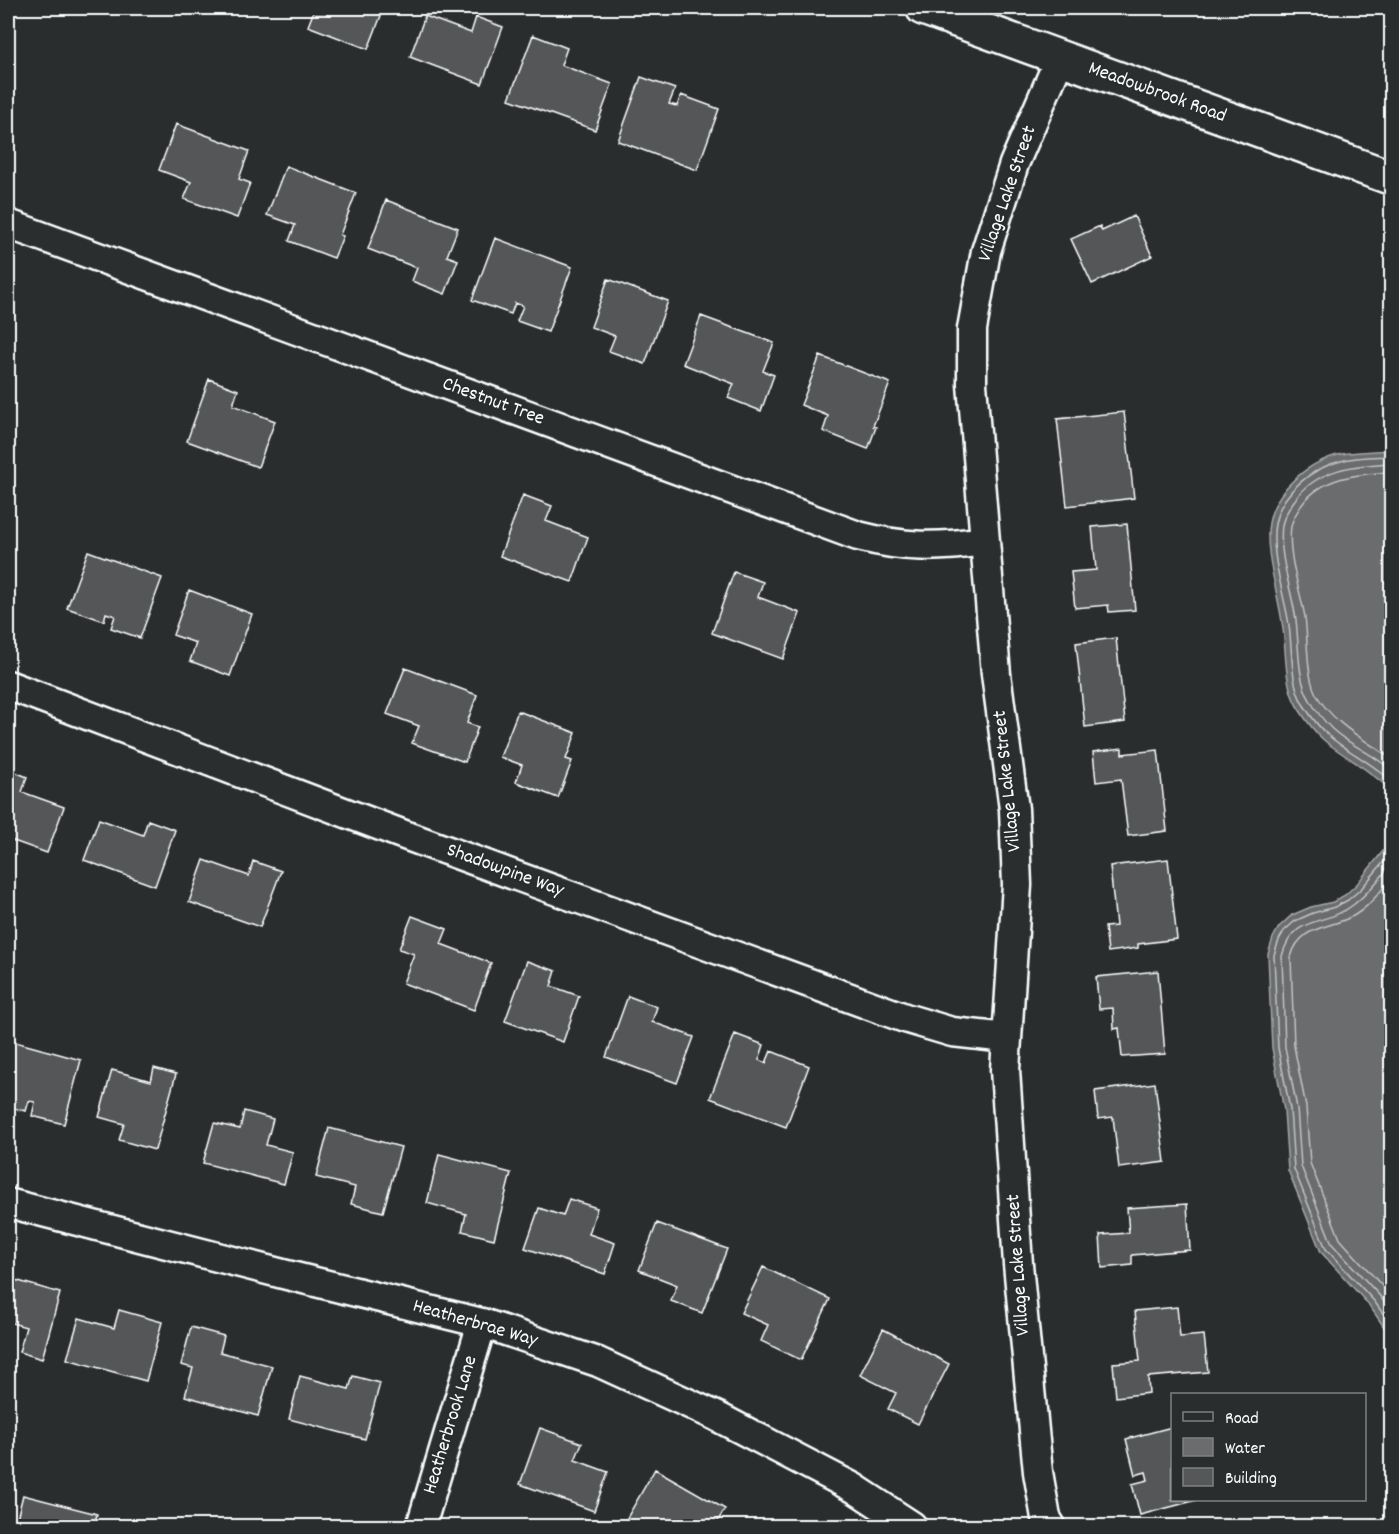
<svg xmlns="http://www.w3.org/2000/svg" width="1399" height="1534" font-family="Dekko,sans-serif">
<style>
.water{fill:#6a6c6d;stroke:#a6a7a7;stroke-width:1.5}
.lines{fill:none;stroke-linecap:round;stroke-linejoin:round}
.shore{stroke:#c3c4c5;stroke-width:1.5}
.building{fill:#555758;stroke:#fff;stroke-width:1.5}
.minor-casing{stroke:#fff;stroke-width:33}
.tertiary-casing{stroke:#fff;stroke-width:38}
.minor{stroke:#2a2d2e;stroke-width:28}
.tertiary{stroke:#2a2d2e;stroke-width:33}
.labels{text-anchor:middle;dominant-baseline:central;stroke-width:4.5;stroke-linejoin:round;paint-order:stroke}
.street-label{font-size:20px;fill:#fff;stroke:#2a2d2e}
</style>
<rect width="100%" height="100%" fill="#2a2d2e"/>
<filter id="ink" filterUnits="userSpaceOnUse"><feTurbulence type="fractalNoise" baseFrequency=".0167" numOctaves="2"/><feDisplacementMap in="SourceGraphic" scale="12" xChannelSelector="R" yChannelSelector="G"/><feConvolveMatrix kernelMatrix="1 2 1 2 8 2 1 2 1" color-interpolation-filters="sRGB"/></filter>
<g filter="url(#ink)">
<path class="water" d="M1391,450H1392L1391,791C1372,771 1348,759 1326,742C1315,733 1305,719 1297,706C1283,683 1287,648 1282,622C1278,594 1264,549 1269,523C1275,489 1309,461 1342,454C1358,451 1375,451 1391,450Z
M1391,841V1337L1369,1305L1321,1252L1288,1170L1284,1110L1272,1048L1268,954L1273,938L1279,927L1292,915L1311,907L1333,902L1345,895L1357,884Z"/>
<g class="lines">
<path class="shore" d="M1392,456C1375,457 1357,456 1341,461C1312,468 1281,492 1275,524C1270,550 1283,592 1288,619C1293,645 1289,681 1303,704C1310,715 1319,728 1329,736C1349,753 1373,763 1392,782
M1392,463C1355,465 1317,468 1294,501C1289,508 1283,517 1282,526C1278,554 1292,591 1296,620C1299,643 1297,681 1310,700C1316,711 1324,721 1332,729C1350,746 1375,754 1392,771
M1392,472C1358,474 1322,476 1301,506C1297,512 1292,519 1291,527C1287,553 1300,590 1305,617C1308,639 1306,675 1316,694C1333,724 1364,739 1392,759
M1392,852L1361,889L1348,900L1335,907L1313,913L1295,921L1284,931L1279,940L1274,955L1278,1048L1290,1109L1294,1169L1326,1249L1374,1301L1392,1326
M1392,864C1380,878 1368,894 1353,905C1325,927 1294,913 1282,956L1285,1047L1297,1108L1301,1166L1332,1244L1379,1295L1392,1313
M1392,878C1380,891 1370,906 1355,915C1329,930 1300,924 1291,957L1294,1046L1306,1107L1310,1163L1340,1239L1392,1297"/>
</g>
<path class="building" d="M315,8H384L368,49L308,26Z
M425,16L471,33L476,17L503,27L482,84L410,57Z
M533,35L567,48L561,65L612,84L595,130L509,99Z
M641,77L675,89L669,104L677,106L681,95L719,109L697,170L618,141Z
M176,124L249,151L239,179L250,183L237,218L184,199L191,182L159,170Z
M286,166L356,193L340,235L343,236L334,258L289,241L295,225L267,215Z
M386,200L458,228L447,256L458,260L445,294L412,281L417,268L368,249Z
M1134,216L1152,256L1092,284L1071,239L1100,226L1102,231Z
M495,238L572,267L548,332L517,321L523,306L515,303L511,314L472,300Z
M608,279L668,301L645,364L609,351L615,336L591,327Z
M701,316L774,343L763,371L774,375L761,411L728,398L734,384L683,364Z
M820,356L890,383L873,426L876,427L868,449L823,431L828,416L801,405Z
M209,379L238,390L233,405L275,421L258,467L187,441Z
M1124,412L1134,498L1067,506L1057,419Z
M523,495L552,506L546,521L588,537L572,582L500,556Z
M1127,524L1135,610L1109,612L1108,605L1075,608L1071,572L1096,570L1092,527Z
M88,551L162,578L140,638L111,628L115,616L106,613L104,621L67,608Z
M734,572L763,582L758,597L800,613L783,659L712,633Z
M189,590L252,614L230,676L190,661L196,643L173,635Z
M1116,638L1125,722L1085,727L1076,643Z
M405,668L477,695L467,723L478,727L465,762L412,743L419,726L387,714Z
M518,711L576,733L566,759L572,761L558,798L516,782L522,765L500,757Z
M1122,748V754L1158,750L1167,831L1128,836L1121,779L1096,782L1093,752Z
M8,769L27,777L22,792L64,807L47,853L8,839Z
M99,819L143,835L148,820L175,830L155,886L84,860Z
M1168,859L1177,939L1138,944V948L1108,952L1105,927L1116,926L1110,866Z
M204,860L249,876L253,861L281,871L260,927L189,902Z
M412,916L447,929L441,944L491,963L474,1010L403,983L414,954L399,949Z
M527,961L556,971L551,986L579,996L563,1042L505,1021Z
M1158,971L1165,1054L1122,1057L1119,1028L1114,1029L1113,1008L1099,1009L1096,977Z
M628,996L657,1007L652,1022L694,1037L677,1083L606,1057Z
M735,1034L764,1045L759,1060L766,1063L771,1051L809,1066L786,1127L710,1098Z
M8,1040L81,1060L64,1124L32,1116L35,1102L29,1101L26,1111L8,1107Z
M154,1068L176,1074L155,1150L119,1140L124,1124L99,1117L112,1070L151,1081Z
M1155,1083L1165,1162L1119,1168L1113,1117L1098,1119L1095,1091Z
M244,1111L273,1119L266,1145L293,1152L284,1184L203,1163L214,1123L240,1129Z
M329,1128L401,1147L383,1212L351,1204L355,1187L316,1177Z
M439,1154L511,1173L494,1239L462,1231L466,1214L427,1203Z
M569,1199L597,1208L589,1234L615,1243L605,1274L525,1248L539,1208L563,1216Z
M1187,1204L1190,1250L1132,1255V1265L1102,1268L1100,1235L1129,1233L1127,1208Z
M657,1223L727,1249L702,1313L671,1301L677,1285L639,1270Z
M763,1267L830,1299L801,1360L761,1341L768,1325L741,1313Z
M8,1278L60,1293L42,1359L19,1352L26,1327L8,1322Z
M1177,1307L1180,1337L1204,1335L1208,1372L1148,1377L1149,1393L1116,1397L1113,1363L1140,1361L1135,1311Z
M119,1310L162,1322L146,1381L67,1359L79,1318L114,1328Z
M191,1327L224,1336L220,1352L272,1366L258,1416L185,1396L193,1368L181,1365Z
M883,1329L949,1364L918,1424L888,1409L896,1393L860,1375Z
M300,1376L349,1389L353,1376L380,1383L365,1439L289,1419Z
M1172,1427V1500H1197L1140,1515L1132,1484L1148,1480L1146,1472L1135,1475L1126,1439Z
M540,1428L582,1443L575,1460L608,1472L594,1511L520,1484Z
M655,1469L725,1509L715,1526H625L623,1525Z
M23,1495L97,1514L94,1526H15Z
M124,1521L144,1526H123Z"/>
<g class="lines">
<g class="minor-casing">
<path id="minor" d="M8,224L858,536C904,548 937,548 984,541
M8,685L399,833L905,1018L952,1032L1007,1038
M8,1203L287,1275L482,1323L598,1362L716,1416L854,1488L912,1526
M421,1526L482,1323
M1051,1526L1046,1518L1038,1472L1018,1264L1005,1070L1017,885L1014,809L996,674L972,384V329L986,251L1014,164L1060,58"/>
</g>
<g class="tertiary-casing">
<path id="tertiary" d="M923,8L1392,178"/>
</g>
<use href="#minor" class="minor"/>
<use href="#tertiary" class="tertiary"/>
</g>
</g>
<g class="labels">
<g class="street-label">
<text transform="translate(1157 93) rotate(20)">Meadowbrook Road</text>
<text transform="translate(1008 194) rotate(-71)">Village Lake Street</text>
<text transform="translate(493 402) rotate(20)">Chestnut Tree</text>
<text transform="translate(1008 781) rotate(-96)">Village Lake Street</text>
<text transform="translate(505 871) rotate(20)">Shadowpine Way</text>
<text transform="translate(1019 1265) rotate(-94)">Village Lake Street</text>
<text transform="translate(475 1324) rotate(16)">Heatherbrae Way</text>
<text transform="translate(451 1425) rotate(-73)">Heatherbrook Lane</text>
</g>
</g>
<rect width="1399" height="1534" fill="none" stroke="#2a2d2e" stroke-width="30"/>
<rect x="15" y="15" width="1369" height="1504" fill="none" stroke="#fff" stroke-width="2" filter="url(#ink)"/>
<rect x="1171" y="1393" width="195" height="108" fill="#2a2d2e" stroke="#7f8182" stroke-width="1.5"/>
<rect x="1183" y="1412" width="30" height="9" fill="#2a2d2e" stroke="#7f8182" stroke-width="1.5"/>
<text x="1225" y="1423" font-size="18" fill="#ffffff">Road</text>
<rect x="1183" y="1438" width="30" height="18" fill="#6a6c6d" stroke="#7f8182" stroke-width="1.5"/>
<text x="1225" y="1453" font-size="18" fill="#ffffff">Water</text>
<rect x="1183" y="1468" width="30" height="18" fill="#555758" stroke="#7f8182" stroke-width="1.5"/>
<text x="1225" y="1483" font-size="18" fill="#ffffff">Building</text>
</svg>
